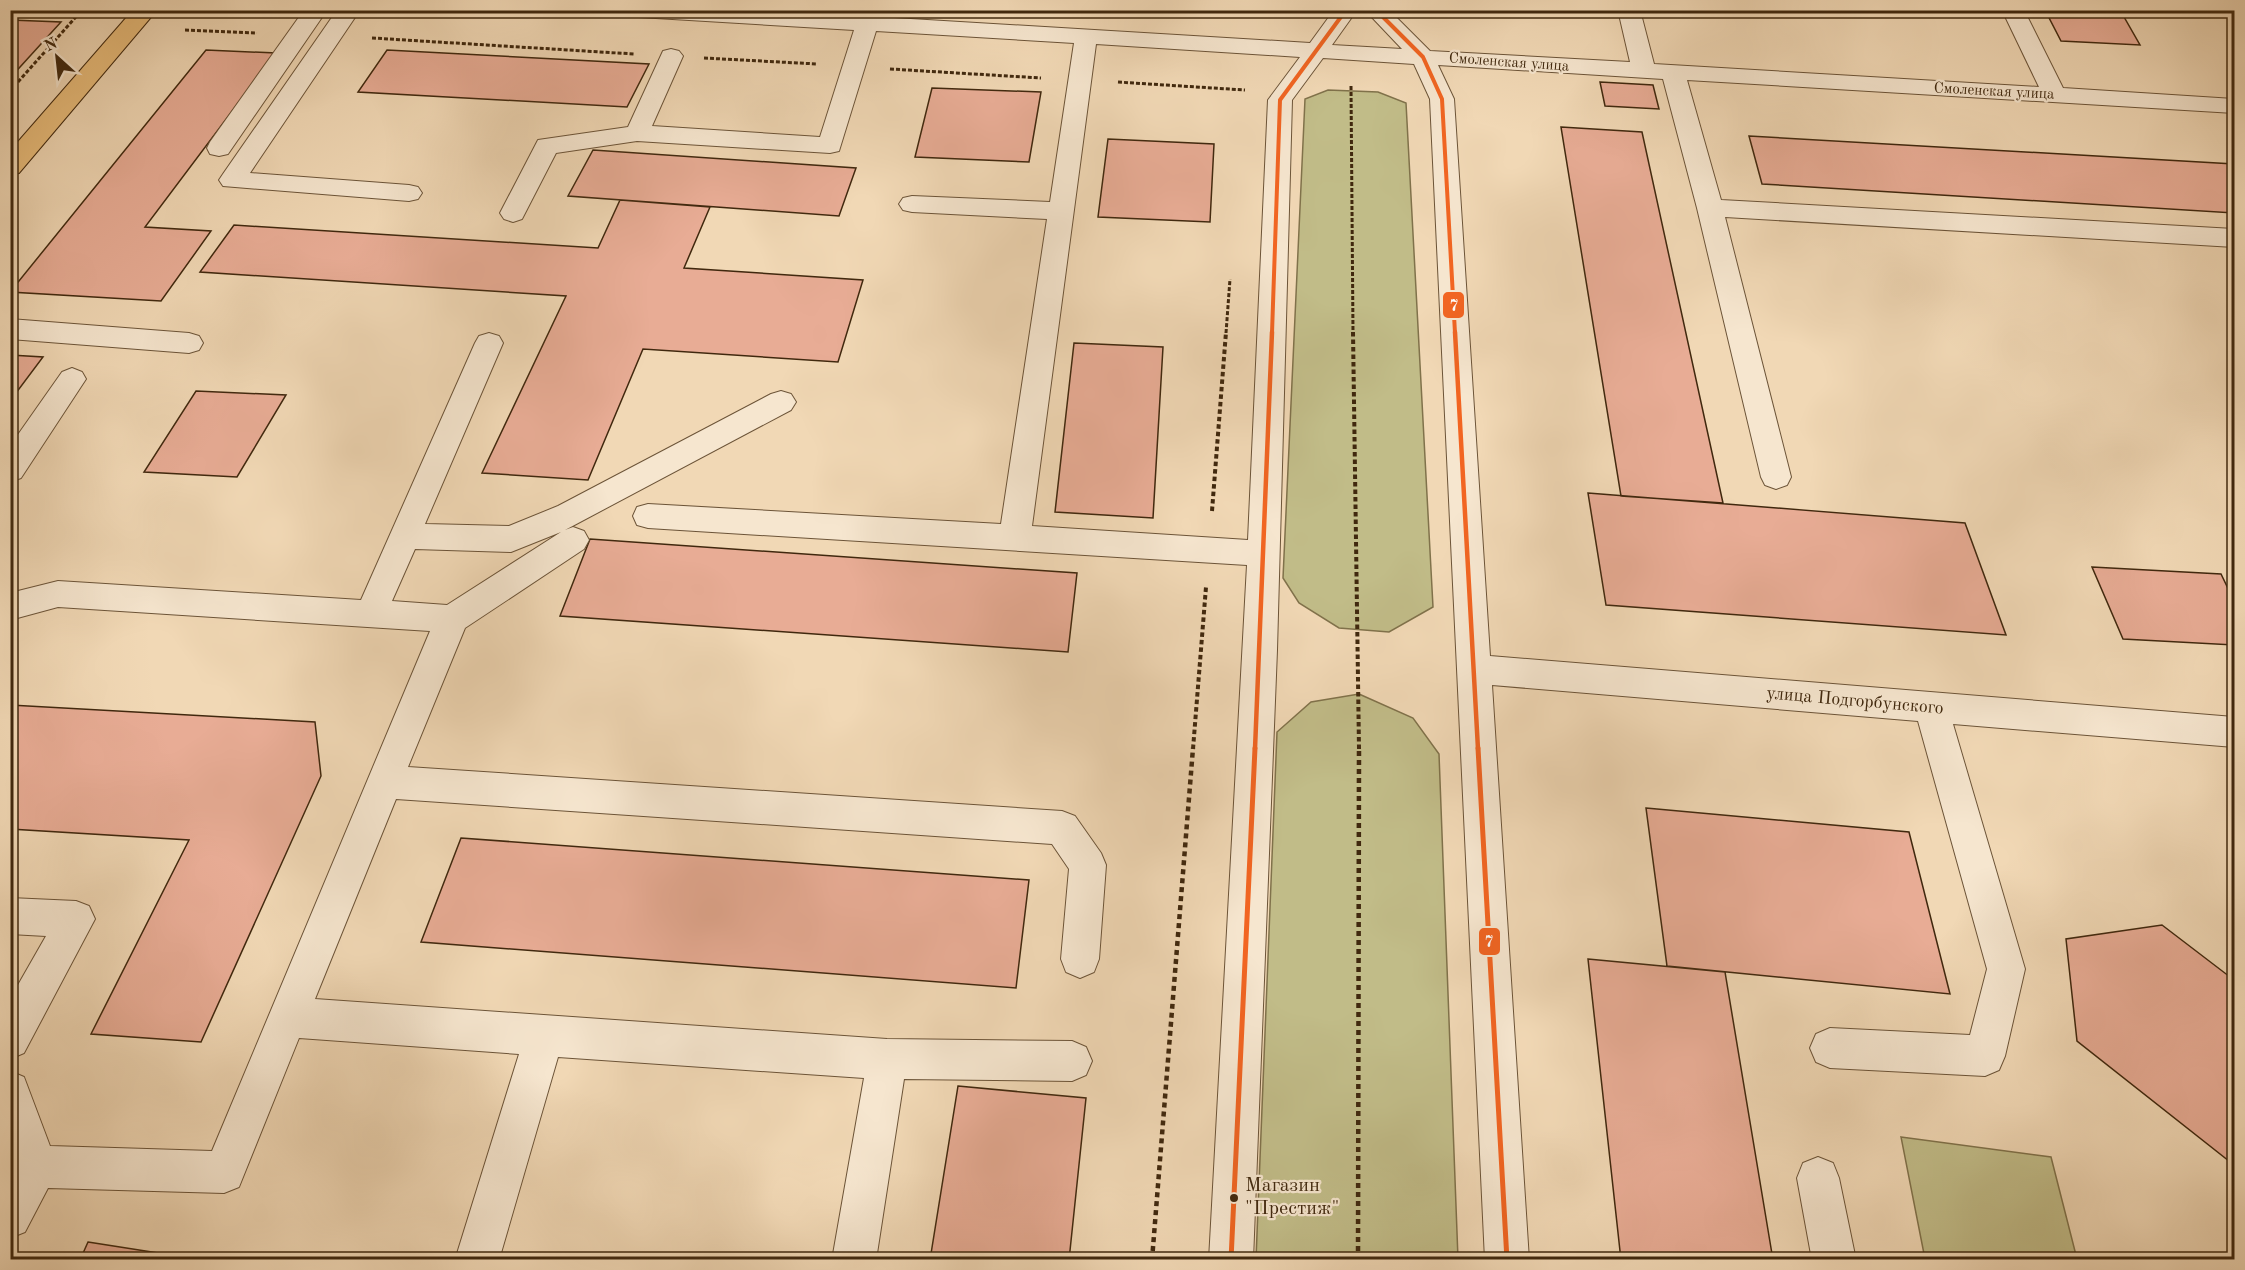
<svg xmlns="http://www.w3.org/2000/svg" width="2245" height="1270" font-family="'Old Standard TT',serif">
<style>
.green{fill:#c1bc88;stroke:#80724b;stroke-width:1.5}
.building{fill:#e8ac95;stroke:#40280e;stroke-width:1.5}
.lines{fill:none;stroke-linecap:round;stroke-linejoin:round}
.minor-casing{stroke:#6c5438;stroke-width:2}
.major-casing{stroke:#40280e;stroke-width:2}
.path-far2{stroke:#40280e;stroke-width:3;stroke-dasharray:4 2;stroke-linecap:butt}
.path-far1{stroke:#40280e;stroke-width:4;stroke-dasharray:4.5 3;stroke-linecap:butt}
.path{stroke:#40280e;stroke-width:4.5;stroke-dasharray:5 4;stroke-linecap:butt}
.minor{fill:#f6e6cf;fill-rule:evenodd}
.major{fill:#e8bc7a;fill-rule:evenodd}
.bus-1-far2-casing{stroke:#f6e6cf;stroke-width:8}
.bus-1-far1-casing{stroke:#f6e6cf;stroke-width:9}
.bus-1-casing{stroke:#f6e6cf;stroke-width:10}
.bus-1-far2{stroke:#f26522;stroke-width:4}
.bus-1-far1{stroke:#f26522;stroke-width:4.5}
.bus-1{stroke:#f26522;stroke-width:5}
.bus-dot{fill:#40280e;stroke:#f6e6cf;stroke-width:2}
.labels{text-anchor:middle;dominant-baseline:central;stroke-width:4.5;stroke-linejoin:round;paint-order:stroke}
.far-street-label{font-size:15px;fill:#40280e;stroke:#f6e6cf}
.street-label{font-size:18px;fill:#40280e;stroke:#f6e6cf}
.near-bus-label{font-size:20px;fill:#40280e;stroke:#f6e6cf;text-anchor:start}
.line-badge{stroke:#f6e6cf;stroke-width:2}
.badge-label{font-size:16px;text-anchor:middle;font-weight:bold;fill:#fff}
</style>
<rect width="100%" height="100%" fill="#f1d8b5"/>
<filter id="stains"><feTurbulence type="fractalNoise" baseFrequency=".00333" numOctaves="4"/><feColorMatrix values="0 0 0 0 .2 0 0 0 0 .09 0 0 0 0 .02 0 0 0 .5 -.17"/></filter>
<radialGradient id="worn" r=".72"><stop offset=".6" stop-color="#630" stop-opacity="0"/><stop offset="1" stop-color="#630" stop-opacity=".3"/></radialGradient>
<path class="green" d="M1328,90L1378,92L1406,103L1433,607L1389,632L1339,628L1299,603L1283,578L1305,99Z
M1359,694L1413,718L1439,754L1458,1259H1256L1277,732L1311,702Z
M1901,1137L2051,1157L2077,1259H1925Z"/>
<path class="building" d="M2045,10H2120L2140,45L2061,41Z
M10,20L61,22L10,78Z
M206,50L276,53L145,227L211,231L161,301L10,292Z
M387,50L649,64L627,107L358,92Z
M1600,82L1653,85L1659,109L1605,106Z
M932,88L1041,92L1029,162L915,157Z
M1561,127L1642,132L1723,503L1621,496Z
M1749,136L2234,164V213L1762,184Z
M1108,139L1214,144L1210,222L1098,217Z
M593,150L856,168L839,216L568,196Z
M620,200L710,207L684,268L863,280L838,362L643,349L588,480L482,473L566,296L200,272L234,225L598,248Z
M1074,343L1163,347L1153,518L1055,512Z
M10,355L43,357L10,401Z
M196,391L286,395L237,477L144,472Z
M1588,493L1965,523L2006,635L1606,605Z
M590,539L1077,573L1068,652L560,616Z
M2092,567L2221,574L2234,601V645L2123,639Z
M10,705L315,722L321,776L201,1042L91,1034L189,840L10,829Z
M1646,808L1909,832L1950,994L1667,966Z
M461,838L1029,880L1016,988L421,942Z
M2162,925L2234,980V1165L2077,1041L2066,939Z
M1588,959L1725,972L1773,1260H1621Z
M958,1086L1086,1098L1069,1260H930Z
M88,1242L203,1260H80Z"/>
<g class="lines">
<g class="minor-casing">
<path id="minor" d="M304,10H327L228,154L219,156L210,154L207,148L210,142Z
M337,10H360L250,173L409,185L418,187L422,193L418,199L409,201L223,186L219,180L223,174Z
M628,10H760L1310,43L1334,10H1357L1332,45L1402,49L1365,10H1389L1430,51L1630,62L1618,10H1640L1654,64L2039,87L2002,10H2024L2063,88L2234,99V113L1687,80L1721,200L2234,229V247L1725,217L1791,477L1787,485L1776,489L1765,485L1761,477L1697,208L1663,79L1438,65L1454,99L1490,656L2234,717V747L1953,724L2025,969L2005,1056L1999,1070L1985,1076L1830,1068L1816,1062L1810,1048L1816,1034L1830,1028L1970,1035L1987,969L1918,721L1492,685L1529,1260H1485L1430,99L1414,64L1323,58L1292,100L1277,650L1253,1260H1209L1247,565L648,528L637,525L633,516L637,507L648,504L1001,524L1047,219L912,212L903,210L899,204L903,198L912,196L1050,202L1074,43L876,31L839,151L830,153L637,141L556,153L522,219L513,222L504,219L500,213L538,140L628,127L663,51L671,49L679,51L683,56L652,126L820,137L854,30L639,17L631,15ZM1096,44L1300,57L1268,100L1248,540L1032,526Z
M10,319L189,333L199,336L203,343L199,350L189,353L10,339Z
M489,333L499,336L503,343L425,524L509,526L558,506L771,394L781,391L791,394L796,402L791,410L565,530L573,527L584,531L589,540L584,549L465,628L408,767L1062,811L1075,816L1101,853L1106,865L1099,959L1094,972L1080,978L1066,972L1061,959L1069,869L1052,844L396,799L315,999L887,1039L1072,1041L1086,1047L1092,1061L1086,1075L1072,1081L904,1079L876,1260H832L864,1078L558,1057L499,1260H455L519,1054L299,1038L239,1187L224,1193L48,1188L25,1232L10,1238V1173L15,1165L10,1151V1071L24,1077L50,1146L212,1151L430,631L58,607L10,620V593L58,581L361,600L475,343L479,336ZM561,532L447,605L392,601L415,549L511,552Z
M72,368L82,372L86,379L21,478L10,482V446L62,372Z
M10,898L76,901L89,906L95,919L24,1053L10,1059V999L46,936L10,934Z
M1818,1157L1833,1163L1839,1178L1856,1260H1812L1797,1178L1803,1163Z"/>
</g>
<g class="major-casing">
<path id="major" d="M133,10H157L19,173L10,175V151Z"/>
</g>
<path class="path-far2" d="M185,30L257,33
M372,38L634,54
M704,58L817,64
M890,69L1041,78
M1118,82L1245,90
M1351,86L1353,333
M10,91L82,10
M1226,333L1230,279"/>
<path class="path-far1" d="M1353,332L1359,749
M1212,511L1226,332
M1193,749L1206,587"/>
<path class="path" d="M1152,1260L1193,748
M1358,1260L1359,748"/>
<use href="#minor" class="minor"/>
<use href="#major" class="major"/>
<g class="bus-1-far2-casing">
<path id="bus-1-far2" d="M1376,10L1423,57L1442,99L1455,333
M1272,333L1280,100L1346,10"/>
</g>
<g class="bus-1-far1-casing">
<path id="bus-1-far1" d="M1455,332L1478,749
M1255,749L1272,332"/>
</g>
<g class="bus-1-casing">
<path id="bus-1" d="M1478,748L1507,1260
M1231,1260L1255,748"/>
</g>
<use href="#bus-1-far2" class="bus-1-far2"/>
<use href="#bus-1-far1" class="bus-1-far1"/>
<use href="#bus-1" class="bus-1"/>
</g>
<circle class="bus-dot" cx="1234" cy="1198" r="5"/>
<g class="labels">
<g class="far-street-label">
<text transform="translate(1509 63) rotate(4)">Смоленская улица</text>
<text transform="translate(1994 92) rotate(3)">Смоленская улица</text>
</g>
<g class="street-label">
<text transform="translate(1855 701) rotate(5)">улица Подгорбунского</text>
</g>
<g class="near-bus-label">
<text x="1245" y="1186">Магазин<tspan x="1245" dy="23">"Престиж"</tspan></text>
</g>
</g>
<g class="line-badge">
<rect x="1442" y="291" width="23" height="28" rx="6" fill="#f26522"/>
<rect x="1478" y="927" width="23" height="29" rx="6" fill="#f26522"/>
</g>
<g class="badge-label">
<text x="1454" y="311">7</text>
<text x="1489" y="947">7</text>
</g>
<rect width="2245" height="1270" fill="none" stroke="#f1d8b5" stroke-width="36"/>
<rect x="12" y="12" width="2221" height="1246" fill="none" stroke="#40280e" stroke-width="3"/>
<rect x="18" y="18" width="2209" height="1234" fill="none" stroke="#40280e" stroke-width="1.5"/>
<g transform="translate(57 57) rotate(333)" stroke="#f6e6cf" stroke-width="4.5" paint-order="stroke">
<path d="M0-4.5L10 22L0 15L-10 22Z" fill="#40280e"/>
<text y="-9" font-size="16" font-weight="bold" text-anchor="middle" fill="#40280e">N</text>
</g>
<rect width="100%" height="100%" filter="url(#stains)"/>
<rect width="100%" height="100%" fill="url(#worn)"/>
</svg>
